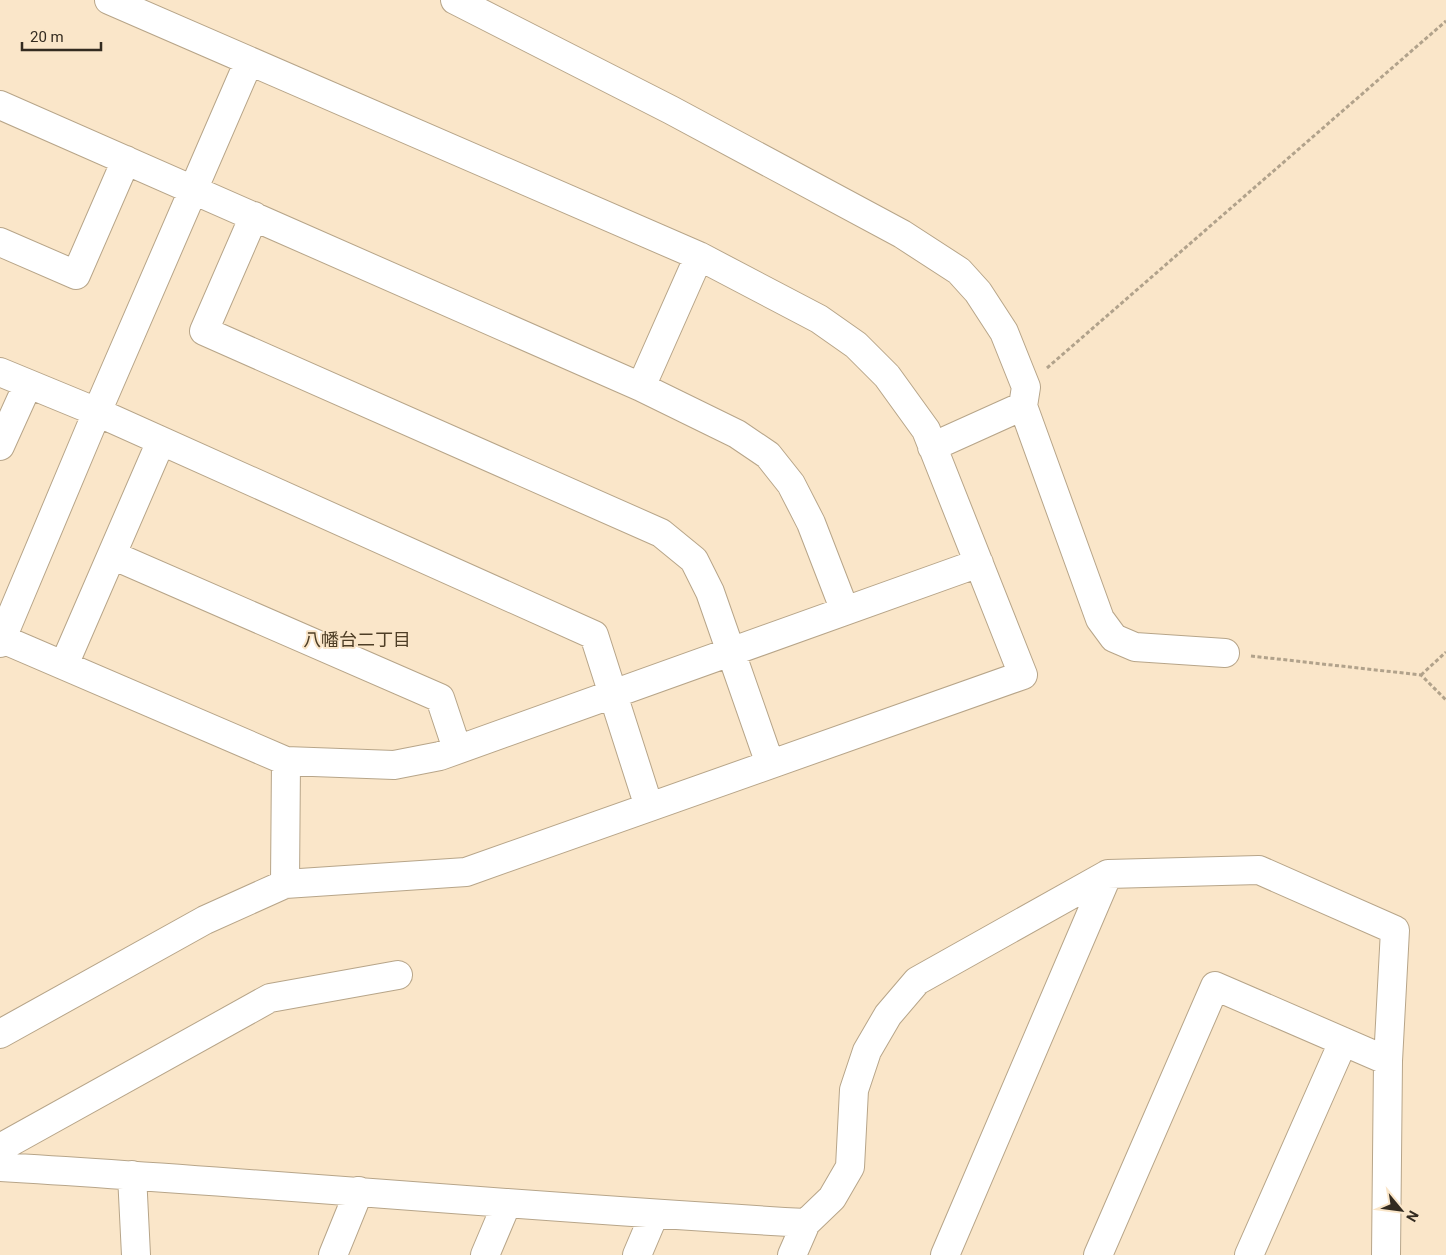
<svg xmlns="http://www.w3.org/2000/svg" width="1446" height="1255" font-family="Roboto,'Noto Sans JP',sans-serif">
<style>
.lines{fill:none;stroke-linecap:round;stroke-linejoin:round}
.minor-casing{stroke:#b7a589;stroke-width:30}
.path{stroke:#b1a28b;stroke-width:3;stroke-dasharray:4 2.5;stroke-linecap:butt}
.minor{stroke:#fff;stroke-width:28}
.labels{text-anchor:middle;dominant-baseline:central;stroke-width:4;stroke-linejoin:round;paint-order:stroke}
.neighbourhood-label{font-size:18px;fill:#4e3e26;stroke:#fae6c9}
</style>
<rect width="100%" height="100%" fill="#fae6c9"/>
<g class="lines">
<g class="minor-casing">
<path id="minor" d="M455,0L671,110L902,234L959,271L978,292L1004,332L1026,387L1023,406L1100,619L1114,638L1135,647L1225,653
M0,105L641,387L737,434L768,455L791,484L811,523L845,611
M254,216L204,331L661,533L694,560L710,592L770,764
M0,242L76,275L126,160
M0,372L97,412L594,635L649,807
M641,387L699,256
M0,446L28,384
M932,447L1023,406
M112,555L440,698L457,749
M0,638L286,761L394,765L440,756L979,563
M0,643L97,412L249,61
M64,665L161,441
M285,884L286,761
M0,1034L205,920L285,884L466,872L1023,675L926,430L887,376L856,345L819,319L699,256L109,0
M0,1148L270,998L398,975
M0,1167C269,1183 537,1208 806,1223
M132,1175L136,1255
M333,1255L359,1191
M485,1255L507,1203
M637,1255L654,1215
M792,1255L806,1223L832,1198L850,1167L854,1090L867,1051L888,1015L917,981L1108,874L1259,870L1395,930L1388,1061L1386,1255
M945,1255L1108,874
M1098,1255L1215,986L1388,1061
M1249,1255L1343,1042"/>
</g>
<path class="path" d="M1047,368L1446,21
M1251,656L1421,675L1446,700
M1421,675L1446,652"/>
<use href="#minor" class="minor"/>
</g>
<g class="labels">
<g class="neighbourhood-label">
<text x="357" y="639">八幡台二丁目</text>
</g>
</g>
<g transform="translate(1401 1210) rotate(119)" stroke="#fae6c9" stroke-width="4" paint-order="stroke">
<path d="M0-4L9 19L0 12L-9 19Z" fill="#332b20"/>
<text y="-8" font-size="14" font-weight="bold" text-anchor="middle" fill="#332b20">N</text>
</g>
<path d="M22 42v8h79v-8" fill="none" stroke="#332b20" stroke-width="2.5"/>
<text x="30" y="42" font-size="15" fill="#332b20" stroke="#fae6c9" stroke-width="4" paint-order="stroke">20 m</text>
</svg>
